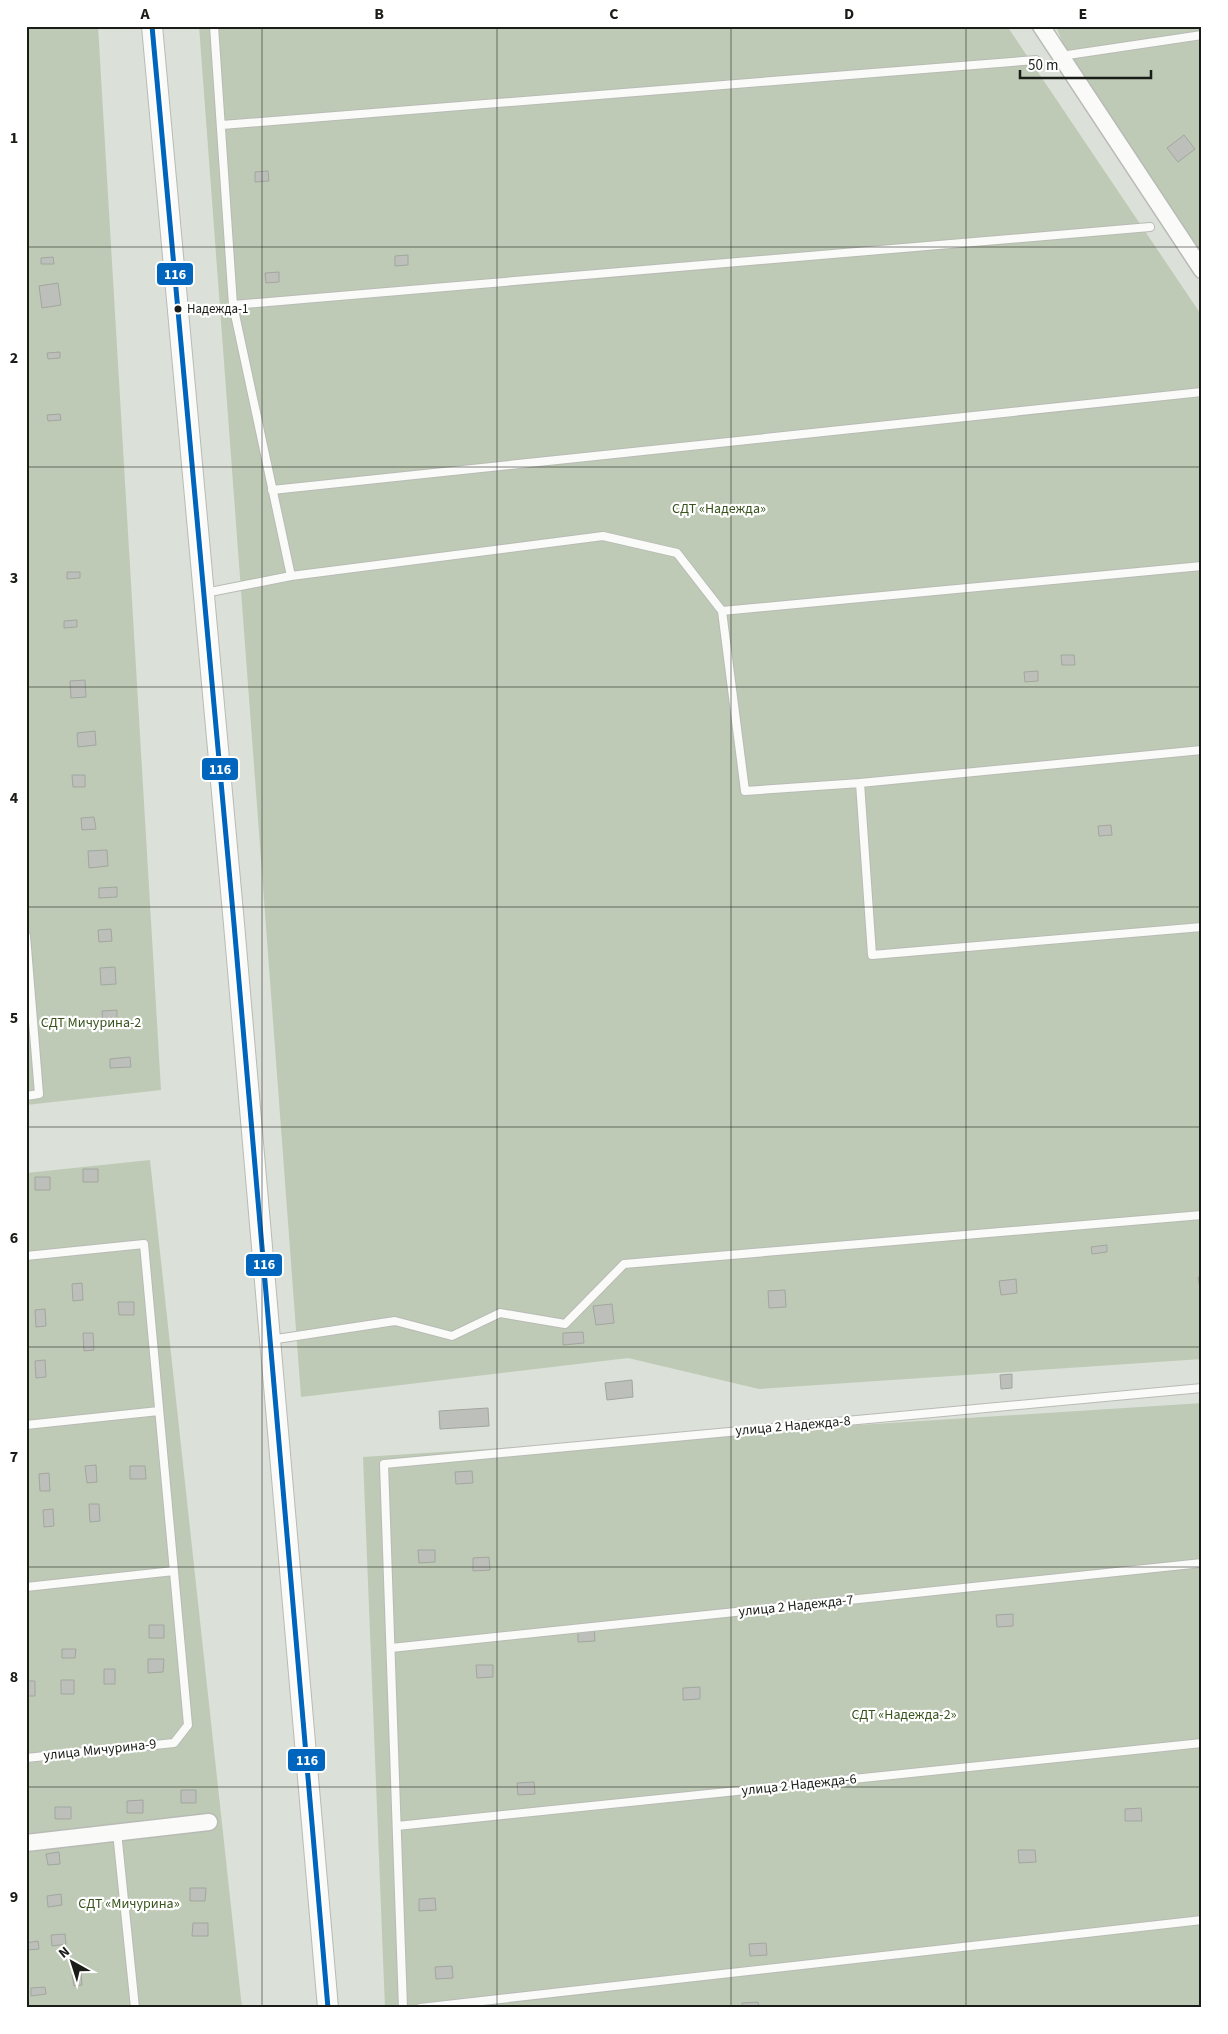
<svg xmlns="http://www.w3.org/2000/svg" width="1228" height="2034" font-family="'Source Sans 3',sans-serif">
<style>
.green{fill:#becab5}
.building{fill:#bdc0ba;stroke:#a2a69f}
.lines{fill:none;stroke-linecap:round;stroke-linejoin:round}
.service-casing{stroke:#b8bbb5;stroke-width:10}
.minor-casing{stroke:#b8bbb5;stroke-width:19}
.tertiary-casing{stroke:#b8bbb5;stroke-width:22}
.service{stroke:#fafaf9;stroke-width:8}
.minor{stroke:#fafaf9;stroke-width:16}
.tertiary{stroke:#fafaf9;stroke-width:20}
.bus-1-casing{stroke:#fff;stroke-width:9}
.bus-1{stroke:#0065bd;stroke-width:5}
.grid{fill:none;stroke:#1a1d17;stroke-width:1;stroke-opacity:0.55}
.bus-dot{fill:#1a1d17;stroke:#fff;stroke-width:2}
.labels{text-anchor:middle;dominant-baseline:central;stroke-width:4.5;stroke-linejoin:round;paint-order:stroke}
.bus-label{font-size:13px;fill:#1a1d17;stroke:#fff;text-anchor:start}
.park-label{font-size:14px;fill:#38531c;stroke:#fff}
.street-label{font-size:14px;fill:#1a1d17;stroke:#fff}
.line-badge{stroke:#fff;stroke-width:2}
.badge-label{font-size:14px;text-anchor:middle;font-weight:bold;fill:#fff}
.neatline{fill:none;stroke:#1a1d17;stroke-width:2}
.grid-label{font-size:16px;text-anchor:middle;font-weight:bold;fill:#1a1d17}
</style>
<rect width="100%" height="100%" fill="#dbe0d8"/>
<path class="green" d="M26,26H98L161,1090L26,1105Z
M199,26H1007L1202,316V1359L759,1389L628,1358L301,1397Z
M1056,26H1202V267L1077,80Z
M150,1160L242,2008H26V1173Z
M1202,1403V2008H385L363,1457Z"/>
<path class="building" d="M1184,135L1195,149L1178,162L1167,148Z
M268,171L269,181L255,182V172Z
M408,255V265L395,266V256Z
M53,257L54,264H41V258Z
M279,272V282L266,283L265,273Z
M58,283L61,305L42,308L39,286Z
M60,352V358L48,359L47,353Z
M60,414L61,420L48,421L47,415Z
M67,572H80V578L67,579Z
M77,620V627L64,628V621Z
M1061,655H1074L1075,665H1062Z
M1038,671V681L1025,682L1024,672Z
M85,680L86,697L71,698L70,681Z
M95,731L96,745L78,747L77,733Z
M72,775H85V787H73Z
M94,817L96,829L82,830L81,818Z
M1111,825L1112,835L1099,836L1098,826Z
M107,850L108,866L89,868L88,851Z
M117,887V897L99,898V888Z
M111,929L112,941L99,942L98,930Z
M115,967L116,984L101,985L100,968Z
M117,1010V1023L103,1024L102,1011Z
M130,1057L131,1067L110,1068V1059Z
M83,1169H98V1182H83Z
M35,1177H50V1190H35Z
M1107,1245V1252L1092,1254L1091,1247Z
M1198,1277H1202V1288L1200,1289Z
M1016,1279L1017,1293L1001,1295L999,1281Z
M82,1283L83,1300L73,1301L72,1284Z
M785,1290L786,1307L769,1308L768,1291Z
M118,1302H134V1315H119Z
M612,1304L614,1323L596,1325L593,1306Z
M45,1309L46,1326L36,1327L35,1310Z
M583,1332L584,1343L563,1345V1333Z
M83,1333H93L94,1350L84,1351Z
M45,1360L46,1377L36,1378L35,1361Z
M1012,1374V1388L1001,1389L1000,1375Z
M632,1380L633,1397L607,1400L605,1383Z
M488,1408L489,1426L440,1429L439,1411Z
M96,1465L97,1482L87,1483L85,1466Z
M130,1466H145L146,1479H130Z
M472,1471L473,1483L456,1484L455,1472Z
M49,1473L50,1491H40L39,1474Z
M89,1504H99L100,1521L90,1522Z
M53,1509L54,1526L44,1527L43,1510Z
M418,1550H435V1562L419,1563Z
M489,1557L490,1570L473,1571V1558Z
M1013,1614V1626L997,1627L996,1615Z
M149,1625H164V1638H149Z
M594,1628L595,1641L578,1642V1629Z
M62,1649H76L75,1658H62Z
M148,1659H164L163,1672L148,1673Z
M476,1665H493V1677L477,1678Z
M104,1669H115V1684H104Z
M61,1680H74V1694H61Z
M26,1681H35V1696H26Z
M700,1687V1699L683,1700V1688Z
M534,1782L535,1794L518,1795L517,1783Z
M181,1790H196V1803H181Z
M143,1800V1813H127V1801Z
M55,1807H71V1819H55Z
M1141,1808L1142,1821H1125V1809Z
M1018,1850H1035L1036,1862L1019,1863Z
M59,1852L60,1864L48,1865L46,1854Z
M190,1888H206L205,1901H190Z
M61,1894L62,1905L48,1907L47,1896Z
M435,1898L436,1910L419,1911V1899Z
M193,1923H208V1936H192Z
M65,1934L66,1944L52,1946L51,1935Z
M38,1941L39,1949L27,1950L26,1943Z
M766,1943L767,1955L750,1956L749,1944Z
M452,1966L453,1978L436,1979L435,1967Z
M81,1973L82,1985L74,1986L72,1975Z
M45,1987L46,1994L31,1996V1988Z
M758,2002L759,2008H742V2003Z"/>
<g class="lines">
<g class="service-casing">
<path id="service" d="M214,26L233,305L291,576
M1061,56L1202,35
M222,125L1036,60
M233,305L1150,227
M272,490L1202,392
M205,593L291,576L603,536L677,553L722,611L745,791L860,783L872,955L1202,927
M722,611L1202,566
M860,783L1202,750
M26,936L39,1094L26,1096
M26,1256L144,1244L188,1725L174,1743L26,1758
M270,1340L395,1321L452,1336L500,1313L565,1324L624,1264L1202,1215
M26,1425L159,1411
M26,1587L174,1571
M391,1648L1202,1563
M397,1826L1202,1743
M117,1832L135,2008
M403,2008L384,1464L1202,1388
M420,2008L1202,1920"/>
</g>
<g class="minor-casing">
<path id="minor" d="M1041,26L1202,270
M26,1843L209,1822"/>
</g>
<g class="tertiary-casing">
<path id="tertiary" d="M152,26L234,924L328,2008"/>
</g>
<use href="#service" class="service"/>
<use href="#minor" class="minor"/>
<use href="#tertiary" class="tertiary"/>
<g class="bus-1-casing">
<path id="bus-1" d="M152,26L234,924L328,2008"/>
</g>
<use href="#bus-1" class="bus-1"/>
</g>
<path class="grid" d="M262,26V2008M497,26V2008M731,26V2008M966,26V2008M26,247H1202M26,467H1202M26,687H1202M26,907H1202M26,1127H1202M26,1347H1202M26,1567H1202M26,1787H1202"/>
<circle class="bus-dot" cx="178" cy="309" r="4.5"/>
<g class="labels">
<g class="bus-label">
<text x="187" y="309">Надежда-1</text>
</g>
<g class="park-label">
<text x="719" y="509">СДТ «Надежда»</text>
<text x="91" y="1023">СДТ Мичурина-2</text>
<text x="904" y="1715">СДТ «Надежда-2»</text>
<text x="129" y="1904">СДТ «Мичурина»</text>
</g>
<g class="street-label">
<text transform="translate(793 1426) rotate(-5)">улица 2 Надежда-8</text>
<text transform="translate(796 1606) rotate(-6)">улица 2 Надежда-7</text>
<text transform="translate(100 1750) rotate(-6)">улица Мичурина-9</text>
<text transform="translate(799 1785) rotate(-6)">улица 2 Надежда-6</text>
</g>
</g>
<g class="line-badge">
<rect x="156" y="262" width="38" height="24" rx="5" fill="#0065bd"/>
<rect x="201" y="757" width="38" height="24" rx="5" fill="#0065bd"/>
<rect x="245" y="1253" width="38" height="24" rx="5" fill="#0065bd"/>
<rect x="287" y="1748" width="39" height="24" rx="5" fill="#0065bd"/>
</g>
<g class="badge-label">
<text x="175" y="279">116</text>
<text x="220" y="774">116</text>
<text x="264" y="1269">116</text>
<text x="307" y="1765">116</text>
</g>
<rect width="1228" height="2034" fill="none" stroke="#ffffff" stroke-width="55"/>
<g transform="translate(72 1962) rotate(321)" stroke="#ffffff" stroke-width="4" paint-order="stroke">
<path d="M0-4L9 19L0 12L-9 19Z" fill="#1a1d17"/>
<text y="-8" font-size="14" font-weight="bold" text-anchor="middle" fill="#1a1d17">N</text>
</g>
<path d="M1020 70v8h131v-8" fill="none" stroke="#1a1d17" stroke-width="2.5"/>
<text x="1028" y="70" font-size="15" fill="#1a1d17" stroke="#ffffff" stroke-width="4" paint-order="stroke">50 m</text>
<rect x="28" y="28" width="1172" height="1978" class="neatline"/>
<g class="grid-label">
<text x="145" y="19">A</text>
<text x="379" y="19">B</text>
<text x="614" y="19">C</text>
<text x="849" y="19">D</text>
<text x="1083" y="19">E</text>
<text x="14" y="143">1</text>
<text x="14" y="363">2</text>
<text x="14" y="583">3</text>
<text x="14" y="803">4</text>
<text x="14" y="1023">5</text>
<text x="14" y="1243">6</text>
<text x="14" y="1462">7</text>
<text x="14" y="1682">8</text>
<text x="14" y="1902">9</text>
</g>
</svg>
